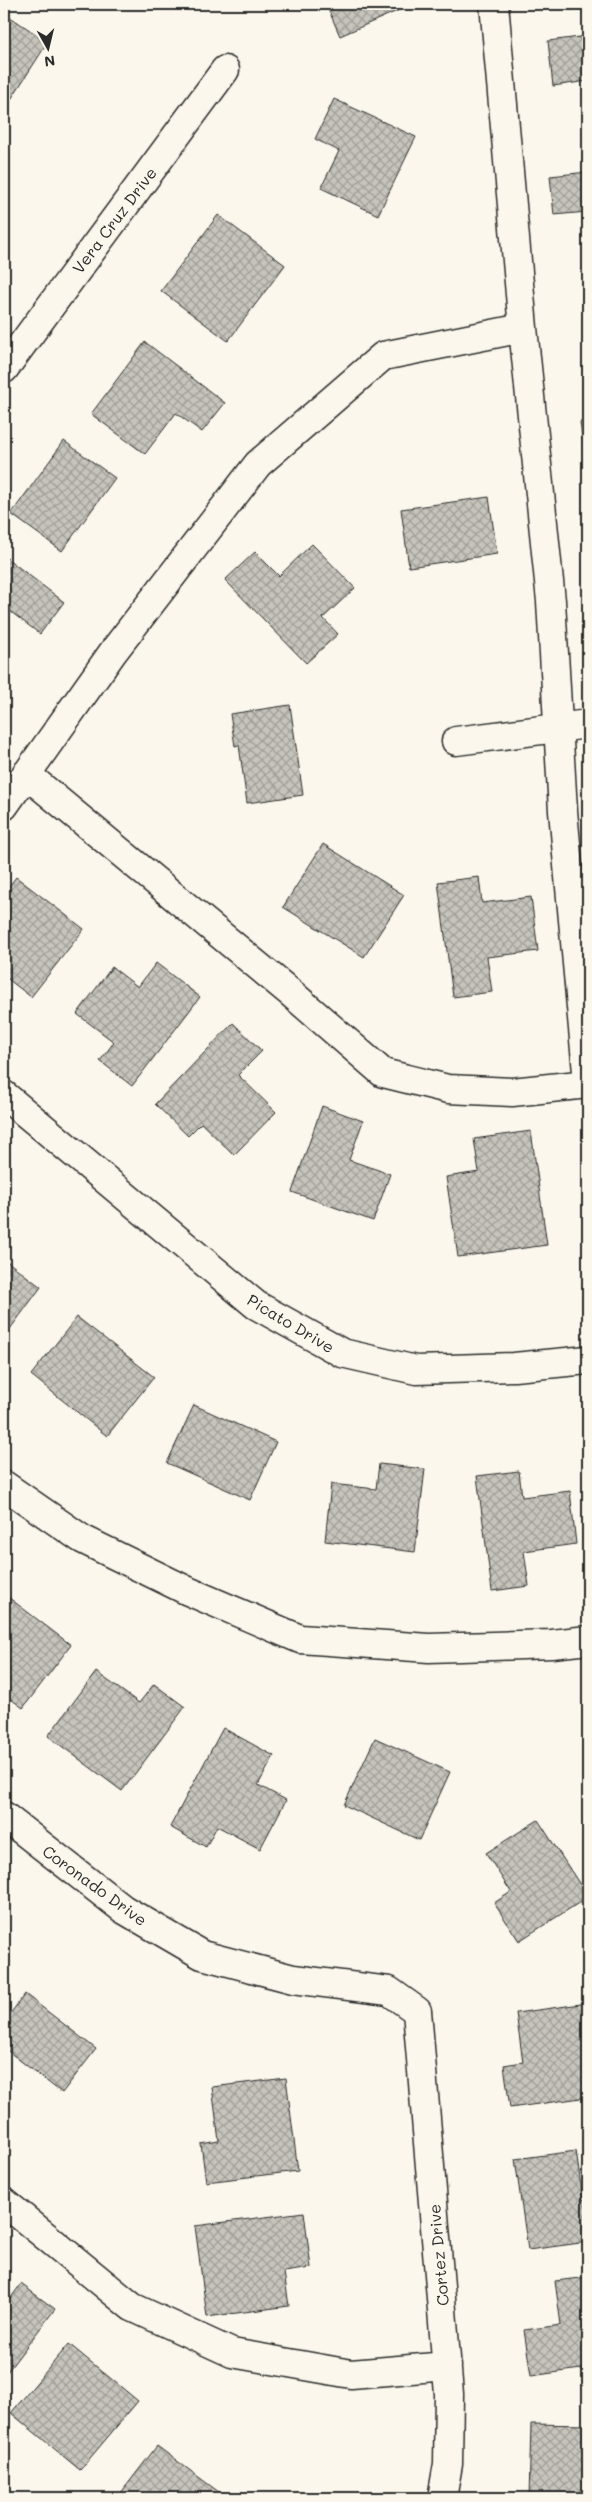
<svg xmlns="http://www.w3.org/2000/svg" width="592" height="2502" font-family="Mali,sans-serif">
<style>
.building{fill:url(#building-cross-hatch);stroke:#2b2b2b}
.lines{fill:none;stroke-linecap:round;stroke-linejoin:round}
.minor-casing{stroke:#2b2b2b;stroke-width:31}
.minor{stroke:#fbf7ec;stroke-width:28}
.labels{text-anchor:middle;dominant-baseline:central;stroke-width:4;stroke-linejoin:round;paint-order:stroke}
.street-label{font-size:16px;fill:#2b2b2b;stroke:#fbf7ec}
</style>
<defs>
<pattern id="building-cross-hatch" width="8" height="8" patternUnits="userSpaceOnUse" patternTransform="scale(1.25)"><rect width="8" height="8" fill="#c7c4bc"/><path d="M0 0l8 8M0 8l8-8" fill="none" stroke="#a29f99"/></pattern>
</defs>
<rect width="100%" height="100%" fill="#fbf7ec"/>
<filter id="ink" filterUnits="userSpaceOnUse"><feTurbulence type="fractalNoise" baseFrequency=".02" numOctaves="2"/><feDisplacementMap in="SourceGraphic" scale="10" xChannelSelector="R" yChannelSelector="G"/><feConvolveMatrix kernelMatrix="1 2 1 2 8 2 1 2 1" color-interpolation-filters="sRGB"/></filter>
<g filter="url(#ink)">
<path class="building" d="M326,4H413L340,36Z
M570,4H588V8L570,10Z
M4,13L48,42L4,110Z
M588,36V81L553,86L548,41Z
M334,99L416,137L378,215L321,188L339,151L315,139Z
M588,172V224L587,212L554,215L550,176Z
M218,215L285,265L228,341L161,291Z
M145,342L225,403L202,432L176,413L145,454L91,414Z
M588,421V465L586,466L580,422Z
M64,441L115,478L62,551L11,514Z
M489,497L497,554L409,567L401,509Z
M312,544L355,588L323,618L338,634L306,663L225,580L255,552L279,576Z
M4,556L64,602L40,634L7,609L4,614Z
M290,705L303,795L247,803L239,745L235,746L230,714Z
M323,844L404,895L364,957L283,907Z
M16,877L84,929L31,997L4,976V957L7,954L4,951V893Z
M479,877L482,903L531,897L538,951L487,957L492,992L453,997L438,882Z
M156,963L200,997L132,1086L100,1061L114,1042L77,1014L112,967L138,987Z
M233,1023L262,1051L238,1075L276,1112L234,1155L201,1123L188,1136L155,1104Z
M322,1106L363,1121L349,1160L390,1174L373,1221L292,1192Z
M531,1131L547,1245L458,1257L446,1177L479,1172L474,1139Z
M4,1259L41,1287L7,1333L4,1331Z
M77,1317L154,1377L107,1436L31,1375Z
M194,1405L276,1442L250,1500L167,1463Z
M379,1464L425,1469L415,1552L325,1541L331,1484L376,1489Z
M519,1471L522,1497L570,1491L576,1544L524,1551L529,1586L492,1591L477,1476Z
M4,1594L71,1645L23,1708L4,1694Z
M96,1672L139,1703L154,1684L185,1707L122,1791L48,1736Z
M223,1728L274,1756L258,1785L286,1800L260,1849L217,1826L206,1847L170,1827Z
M375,1738L450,1772L419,1840L344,1805Z
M538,1820L588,1897L519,1941L494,1903L511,1892L486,1853Z
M25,1994L96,2049L62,2093L4,2048V2022Z
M588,2003V2097L510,2108L504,2065L523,2062L516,2013Z
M286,2078L298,2171L206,2182L201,2144L219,2141L212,2087Z
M576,2151L583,2200H588V2242L528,2250L515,2159Z
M304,2212L311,2268L284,2272L289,2306L207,2317L195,2226Z
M588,2277V2368L531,2376L524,2330L561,2325L555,2281Z
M21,2284L55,2309L4,2376V2307Z
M69,2344L138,2401L80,2470L11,2413Z
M531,2424L588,2425V2498H529Z
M157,2446L227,2498H117Z"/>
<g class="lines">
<g class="minor-casing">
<path id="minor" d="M494,4L523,328
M4,369L225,70
M456,741L588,724
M26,774L292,994L383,1073L448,1089L512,1092L588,1084
M4,806L113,652L258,464L383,356L523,328L551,601L563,811L588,1083
M4,1095L256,1305L342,1353L416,1370L514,1367L588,1360
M4,1485L82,1539L188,1591L300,1639L429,1648L552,1644L588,1640
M4,1816L123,1909L202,1955L293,1979L389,1991L417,2011L449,2394L448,2464L442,2498
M4,2202L132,2307L232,2353L351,2374L447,2366"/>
</g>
<use href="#minor" class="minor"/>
</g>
</g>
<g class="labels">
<g class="street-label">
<text transform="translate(114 220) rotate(-53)">Vera Cruz Drive</text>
<text transform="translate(291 1323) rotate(31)">Picato Drive</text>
<text transform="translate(95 1885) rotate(36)">Coronado Drive</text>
<text transform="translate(438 2255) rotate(-95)">Cortez Drive</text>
</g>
</g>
<rect width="592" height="2502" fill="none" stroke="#fbf7ec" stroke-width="20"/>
<rect x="10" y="10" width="572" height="2482" fill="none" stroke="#2b2b2b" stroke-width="2" filter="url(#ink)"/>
<g transform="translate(48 48) rotate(172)" stroke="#fbf7ec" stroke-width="4" paint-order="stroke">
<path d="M0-4L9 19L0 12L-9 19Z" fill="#2b2b2b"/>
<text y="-8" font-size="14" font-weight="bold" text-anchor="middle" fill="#2b2b2b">N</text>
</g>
</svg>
